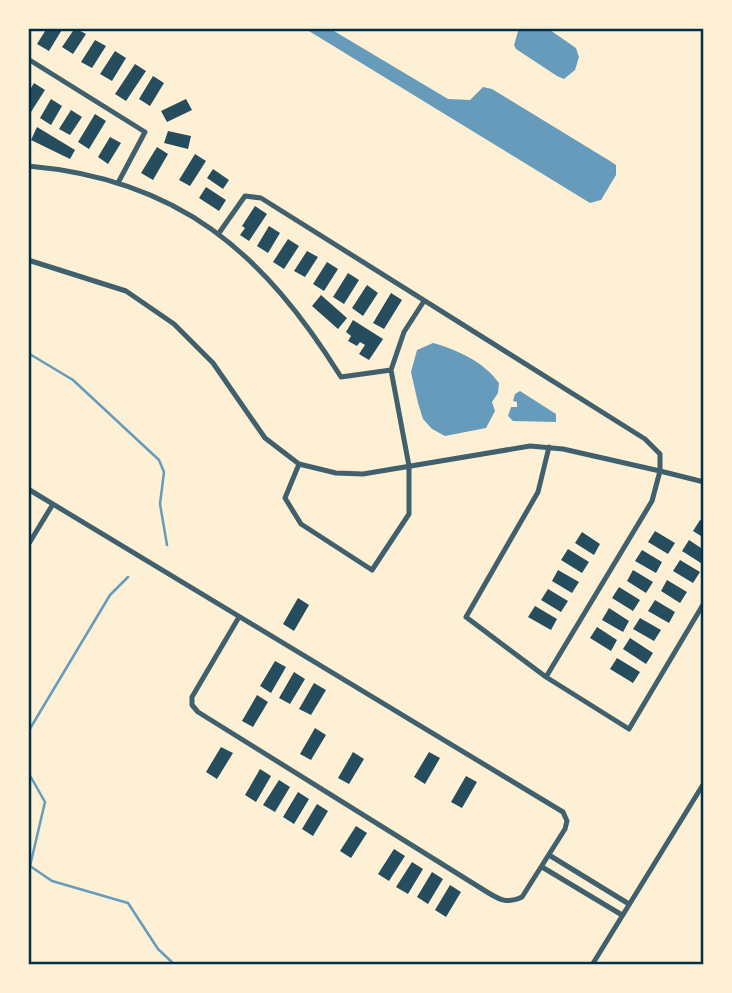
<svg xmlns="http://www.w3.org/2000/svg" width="732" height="993" font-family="Helvetica,sans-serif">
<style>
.water{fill:#669bbc}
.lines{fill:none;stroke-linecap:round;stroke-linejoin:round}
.stream{stroke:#669bbc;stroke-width:2.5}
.building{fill:#264d5e}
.minor{stroke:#3f606c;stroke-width:5}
.neatline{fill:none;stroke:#003049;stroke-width:2.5}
</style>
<rect width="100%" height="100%" fill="#fdf0d5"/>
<path class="water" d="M304,28H329L448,99L470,100L483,87L492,89L610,161L616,165V175L601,200L590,203Z
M519,28H547L576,48L579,57L575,70L564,79L557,76L516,49L514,45Z
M433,343C458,350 484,362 499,383L498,393L492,402L495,411L486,428L445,436L432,429L423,419L418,403L411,372L417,350Z
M520,391L556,414V422L513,421L508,416L511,407H517V402L513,401L515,394Z"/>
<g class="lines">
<path class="stream" d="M28,353L73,380L159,460L164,472L160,504L167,545
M28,732L110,595L128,577
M28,772L45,802L30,866L52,881L128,903L158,949L175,965"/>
</g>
<path class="building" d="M47,28H63L49,51L37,44Z
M75,28L86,34L73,54L62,47Z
M95,40L106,46L92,68L81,62Z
M115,51L126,58L112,81L100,74Z
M135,64L146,71L126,101L115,94Z
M153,76L164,83L150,106L139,99Z
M34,83L45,90L31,112L28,110V93Z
M51,99L62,106L51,125L40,118Z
M186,99L192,110L167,122L161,111Z
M71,110L82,117L70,135L59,129Z
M95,114L106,121L89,149L78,142Z
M37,127L75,150L70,159L31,140Z
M168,131L191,136L188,149L164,143Z
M110,137L121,143L108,164L98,157Z
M157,147L168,154L153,180L141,173Z
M195,154L206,161L190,186L179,180Z
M213,169L229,180L223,189L207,178Z
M206,187L226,200L219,211L199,198Z
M255,206L267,214L249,241L240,235L245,228L242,226Z
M269,226L280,233L268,253L257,246Z
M288,239L299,246L284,269L273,262Z
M307,251L318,257L305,277L294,271Z
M327,262L338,269L324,291L313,284Z
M348,273L359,280L344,304L333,297Z
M367,285L378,293L363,316L352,308Z
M391,293L402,300L384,329L373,323Z
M321,295L347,318L338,329L312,306Z
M353,320L383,339L369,360L359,354L365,345L360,342L357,346L348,341L351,336L346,332Z
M700,520L704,522V538L693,531Z
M655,531L675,543L668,554L648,542Z
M582,532L600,544L594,555L575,543Z
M689,540L704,550V565L682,551Z
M568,549L589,562L582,573L561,560Z
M642,550L662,562L656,573L635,561Z
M680,560L700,572L693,583L673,571Z
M558,570L579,582L572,593L552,581Z
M633,570L653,582L646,593L627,581Z
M667,580L687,592L680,603L661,591Z
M619,587L640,600L633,611L612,598Z
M548,589L568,601L561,612L541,600Z
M298,598L309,605L294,631L283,624Z
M655,600L675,612L669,623L648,611Z
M535,606L557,619L551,630L528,617Z
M609,608L629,621L623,632L602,620Z
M640,618L661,630L654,641L633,629Z
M597,627L617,640L611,651L590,638Z
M630,638L653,653L646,664L623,649Z
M617,658L640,672L633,683L610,669Z
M275,661L286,667L271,693L260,686Z
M294,672L305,679L290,704L279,698Z
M314,683L326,690L311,715L299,709Z
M257,695L268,702L253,727L242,721Z
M315,728L326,735L311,760L300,754Z
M221,747L233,753L217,779L206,772Z
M353,752L364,759L349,784L338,778Z
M429,752L440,758L425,784L414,777Z
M260,769L271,776L256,802L245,795Z
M466,776L477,782L462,808L451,802Z
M279,780L290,787L275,812L263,805Z
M298,792L309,799L294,824L283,817Z
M317,804L328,811L313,836L302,829Z
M356,826L367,833L351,858L340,851Z
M394,849L405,856L389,881L378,874Z
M412,862L423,869L408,894L396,887Z
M432,872L443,879L428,904L417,897Z
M450,885L461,892L446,917L435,910Z"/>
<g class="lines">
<path class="minor" d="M28,59L145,132L119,181
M28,166C179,179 263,252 341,377L391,370
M219,233L245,196L261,198L645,439L660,454V471L704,482
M28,260L126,291L174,324L213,363L265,438L299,464L336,473L363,474L530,446L563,449L660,471L652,501L546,677
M549,447L538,492L466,617L546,677L629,729L704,603
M299,464L285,498L301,524L372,570L409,514V466L391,370L404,332L424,301
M28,489L563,812L567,821L565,829L522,897C507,904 500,900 487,892L198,712L192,705V697L239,617
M28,545L53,504
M549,855L629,904
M542,867L622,915
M592,965L704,783"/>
</g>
<rect width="732" height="993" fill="none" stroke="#fdf0d5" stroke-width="60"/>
<rect x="30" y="30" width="672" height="933" class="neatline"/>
</svg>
